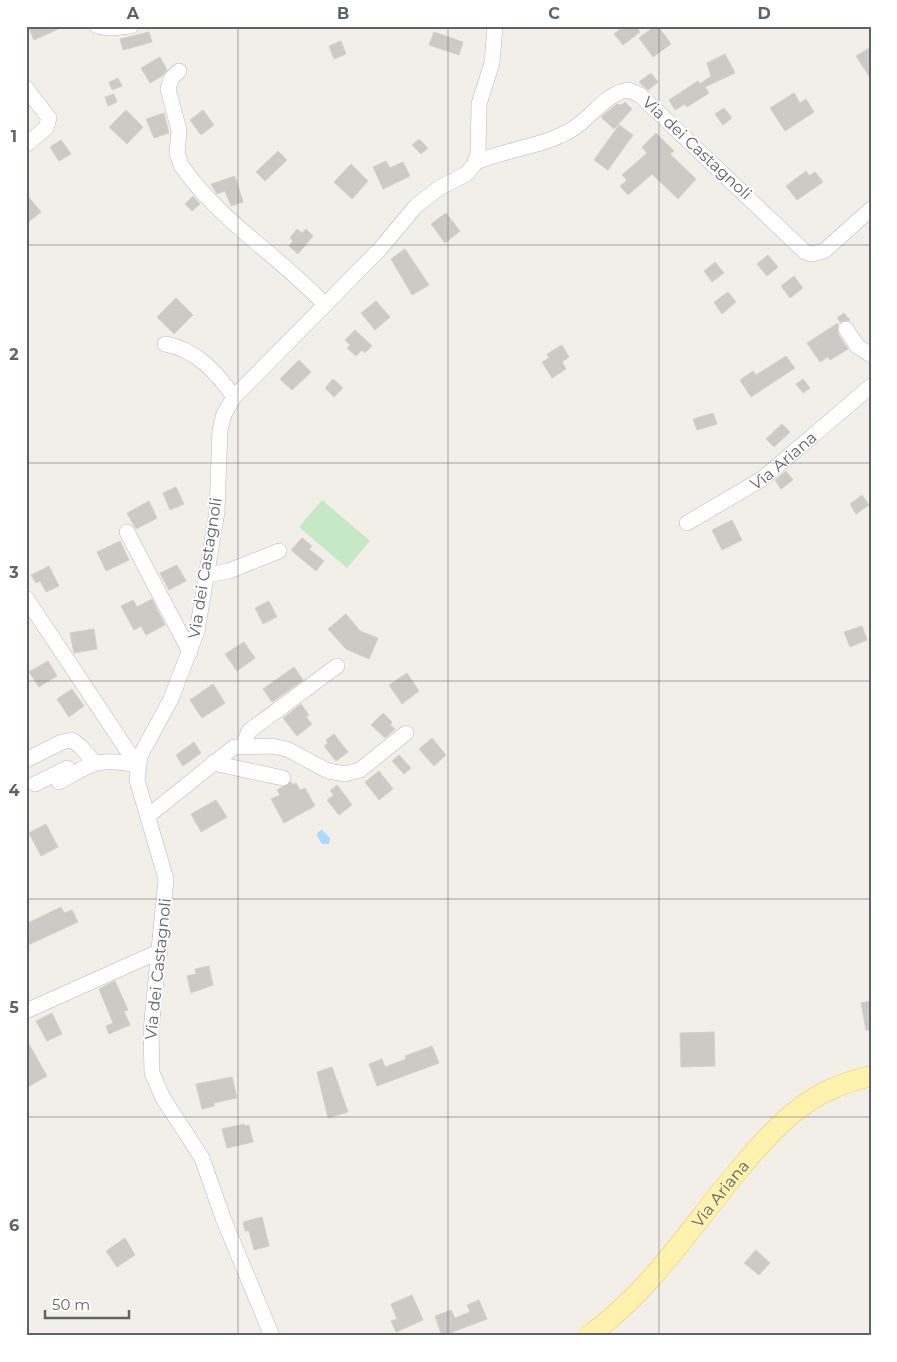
<svg xmlns="http://www.w3.org/2000/svg" width="897" height="1362" font-family="Montserrat,sans-serif">
<style>
.green{fill:#c5e8c5}
.water{fill:#aadaff}
.building{fill:#cccac5;stroke:#d6d1c6}
.lines{fill:none;stroke-linecap:round;stroke-linejoin:round}
.minor-casing{stroke:#b5b8bc;stroke-width:16}
.major-casing{stroke:#f2c960;stroke-width:21}
.minor{stroke:#fff;stroke-width:15}
.major{stroke:#fff2af;stroke-width:20}
.grid{fill:none;stroke:#5f6368;stroke-width:1;stroke-opacity:0.55}
.labels{text-anchor:middle;dominant-baseline:central;stroke-width:4;stroke-linejoin:round;paint-order:stroke}
.street-label{font-size:16px;fill:#5f6368;stroke:#fff}
.neatline{fill:none;stroke:#5f6368;stroke-width:2}
.grid-label{font-size:16px;text-anchor:middle;font-weight:bold;fill:#5f6368}
</style>
<rect width="100%" height="100%" fill="#f1efe8"/>
<path class="green" d="M322,500L370,541L347,568L299,527Z"/>
<path class="water" d="M322,830L330,838L329,844H322L317,836L318,832Z"/>
<path class="building" d="M28,26H65L34,40Z
M624,26H636L640,32L623,45L614,34Z
M655,26H658L671,44L653,57L639,38Z
M149,32L152,42L123,50L120,39Z
M434,32L463,42L459,55L429,45Z
M341,41L346,54L334,59L329,46Z
M871,47V79L856,56Z
M725,54L735,73L705,87L709,93L687,107L685,104L675,110L669,100L698,81L700,84L711,76L707,63Z
M160,57L167,70L162,76L150,83L141,68Z
M651,73L658,82L648,90L639,82Z
M118,78L122,86L112,90L109,82Z
M794,93L800,103L806,99L814,112L785,131L770,108Z
M114,94L117,102L108,106L105,97Z
M625,102L632,109L614,129L601,117L617,104L622,105Z
M724,108L732,118L723,125L715,114Z
M126,110L143,127L127,144L109,127Z
M203,110L214,125L201,135L190,120Z
M164,113L169,133L154,138L146,119Z
M619,125L633,135L608,170L594,160Z
M656,133L674,151L670,154L696,179L678,199L652,174L628,195L620,186L627,180L622,175L647,153L642,147Z
M419,139L428,148L421,154L412,145Z
M61,140L71,154L59,161L50,147Z
M278,151L287,160L265,181L256,172Z
M386,161L390,168L403,162L410,176L383,189L373,167Z
M351,164L368,181L352,199L334,182Z
M806,171L809,176L815,172L823,182L797,200L786,186Z
M235,176L243,202L231,206L225,191L217,194L211,184Z
M26,194L41,212L26,224Z
M193,196L200,204L192,211L185,204Z
M446,213L460,231L445,243L431,224Z
M297,229L302,233L306,229L313,236L298,254L289,246L293,241L290,238Z
M405,249L429,285L412,295L391,259Z
M768,255L778,267L767,276L757,264Z
M715,262L724,273L712,282L704,271Z
M794,276L803,288L790,298L781,286Z
M728,292L736,302L722,314L714,302Z
M176,298L193,315L174,334L157,317Z
M376,301L390,317L375,330L361,313Z
M844,313L850,320L840,322L837,318Z
M838,323V334L848,349L830,360L828,357L820,362L807,343Z
M355,330L372,346L365,353L362,350L356,356L347,348L350,345L345,340Z
M562,345L569,357L562,362L566,369L552,378L542,362L549,358L547,354Z
M786,356L795,368L751,397L740,380L753,371L756,375Z
M299,360L311,372L292,390L280,379Z
M333,379L343,388L334,397L325,388Z
M803,379L810,388L803,393L796,384Z
M713,413L717,424L697,430L693,419Z
M782,424L790,432L774,447L766,439Z
M786,471L793,480L781,489L775,480Z
M176,487L184,504L170,510L163,493Z
M862,495L869,505L856,514L850,504Z
M149,501L157,518L136,529L127,513Z
M732,520L742,540L722,550L712,530Z
M302,538L312,546L309,549L324,561L316,571L291,550Z
M120,541L129,560L106,571L97,552Z
M177,565L186,581L169,590L160,573Z
M49,566L59,586L46,592L40,581L36,583L31,575Z
M152,599L165,625L146,635L141,626L134,630L121,606L133,600L137,607Z
M269,601L277,617L263,624L255,608Z
M346,614L360,631L378,638L369,659L346,649L328,629Z
M862,626L867,640L850,647L844,632Z
M94,629L97,649L74,653L70,633Z
M244,642L255,658L237,671L225,654Z
M48,661L57,676L39,687L29,672Z
M294,667L303,680L272,702L263,689Z
M407,673L419,691L402,704L389,685Z
M213,684L225,703L202,718L190,700Z
M72,689L84,706L69,717L57,699Z
M301,704L309,715L306,717L312,724L297,736L283,718Z
M383,713L392,722L390,725L395,729L385,738L371,725Z
M334,734L348,752L336,761L324,746L328,743L326,740Z
M432,738L446,755L434,766L419,749Z
M194,742L201,753L183,766L176,755Z
M399,755L411,768L404,774L392,761Z
M379,771L393,789L379,800L365,782Z
M291,782L293,785L296,783L300,790L305,788L315,806L284,823L271,799L280,795L277,790Z
M337,785L352,805L339,815L327,800L334,795L330,791Z
M216,800L227,817L201,832L191,814Z
M46,824L58,847L41,856L29,833Z
M61,907L64,913L72,910L78,922L26,946V924Z
M209,966L213,985L191,993L187,976L196,974L195,969Z
M115,981L128,1010L124,1011L130,1025L109,1034L106,1026L113,1023L99,989Z
M871,1001V1030H866L861,1003Z
M52,1013L62,1034L47,1041L36,1021Z
M714,1032L715,1066L681,1067L680,1033Z
M26,1039L47,1076L26,1088Z
M432,1046L439,1063L377,1086L369,1064L382,1059L385,1067L406,1059L405,1056Z
M332,1067L348,1112L328,1118L317,1072Z
M232,1077L237,1098L214,1103V1106L202,1109L196,1084Z
M244,1124L245,1126L249,1125L253,1142L227,1148L222,1129Z
M262,1217L269,1246L254,1250L249,1231H245L243,1222Z
M125,1238L135,1255L117,1267L106,1251Z
M756,1250L770,1263L759,1275L744,1263Z
M412,1295L423,1320L396,1332L391,1321L397,1319L391,1304Z
M479,1300L487,1319L442,1336L435,1316L451,1310L455,1318L470,1312L467,1305Z"/>
<g class="lines">
<g class="minor-casing">
<g id="minor">
<path d="M97,26L111,28L131,26"/>
<path d="M179,71L171,79L168,89L179,130L177,153L181,165C219,221 280,256 325,305"/>
<path d="M26,88L49,118L46,128L27,144"/>
<path d="M476,162C507,149 542,147 571,130C590,119 606,93 628,90L640,95L805,252L812,254L824,251L871,209"/>
<path d="M846,329L857,346L871,355"/>
<path d="M165,344C196,349 217,373 234,397"/>
<path id="s1" d="M687,523L762,479L871,386"/>
<path d="M127,532L190,652"/>
<path d="M207,575L229,571L279,551"/>
<path d="M26,598L137,765"/>
<path d="M243,746L249,731L337,666"/>
<path d="M26,760L62,742L72,740L80,746L94,762"/>
<path d="M213,763L283,778"/>
<path d="M59,782C92,763 99,757 137,765"/>
<path d="M35,784L67,768"/>
<path d="M148,816L234,747L271,746L287,749L328,771L345,774L360,770L406,733"/>
<path d="M26,1011L160,951"/>
<path d="M272,1336L223,1218L202,1158L163,1098L152,1073L151,1031L166,879L137,780L140,756L171,699L197,631L217,512L220,430L224,414L234,397L380,249L416,206L439,188L466,174L474,165L478,154L479,104L492,63L495,26"/>
</g>
</g>
<g class="major-casing">
<g id="major">
<path id="s2" d="M588,1336C650,1292 690,1228 738,1171C759,1146 781,1120 808,1102C827,1089 849,1081 871,1076"/>
</g>
</g>
<use href="#minor" class="minor"/>
<use href="#major" class="major"/>
</g>
<path class="grid" d="M238,26V1336M448,26V1336M659,26V1336M26,245H871M26,463H871M26,681H871M26,899H871M26,1117H871"/>
<g class="labels">
<g class="street-label">
<text transform="translate(697 148) rotate(43)">Via dei Castagnoli</text>
<text stroke="none"><textPath href="#s1" startOffset="115">Via Ariana</textPath></text>
<text transform="translate(205 568) rotate(-81)">Via dei Castagnoli</text>
<text transform="translate(158 969) rotate(-84)">Via dei Castagnoli</text>
<text stroke="none"><textPath href="#s2" startOffset="195">Via Ariana</textPath></text>
</g>
</g>
<rect width="897" height="1362" fill="none" stroke="#ffffff" stroke-width="55"/>
<path d="M45 1310v8h84v-8" fill="none" stroke="#5f6368" stroke-width="2.5"/>
<text x="52" y="1310" font-size="15" fill="#5f6368" stroke="#ffffff" stroke-width="4" paint-order="stroke">50 m</text>
<rect x="28" y="28" width="842" height="1306" class="neatline"/>
<g class="grid-label">
<text x="133" y="19">A</text>
<text x="343" y="19">B</text>
<text x="554" y="19">C</text>
<text x="764" y="19">D</text>
<text x="14" y="142">1</text>
<text x="14" y="360">2</text>
<text x="14" y="578">3</text>
<text x="14" y="796">4</text>
<text x="14" y="1013">5</text>
<text x="14" y="1231">6</text>
</g>
</svg>
